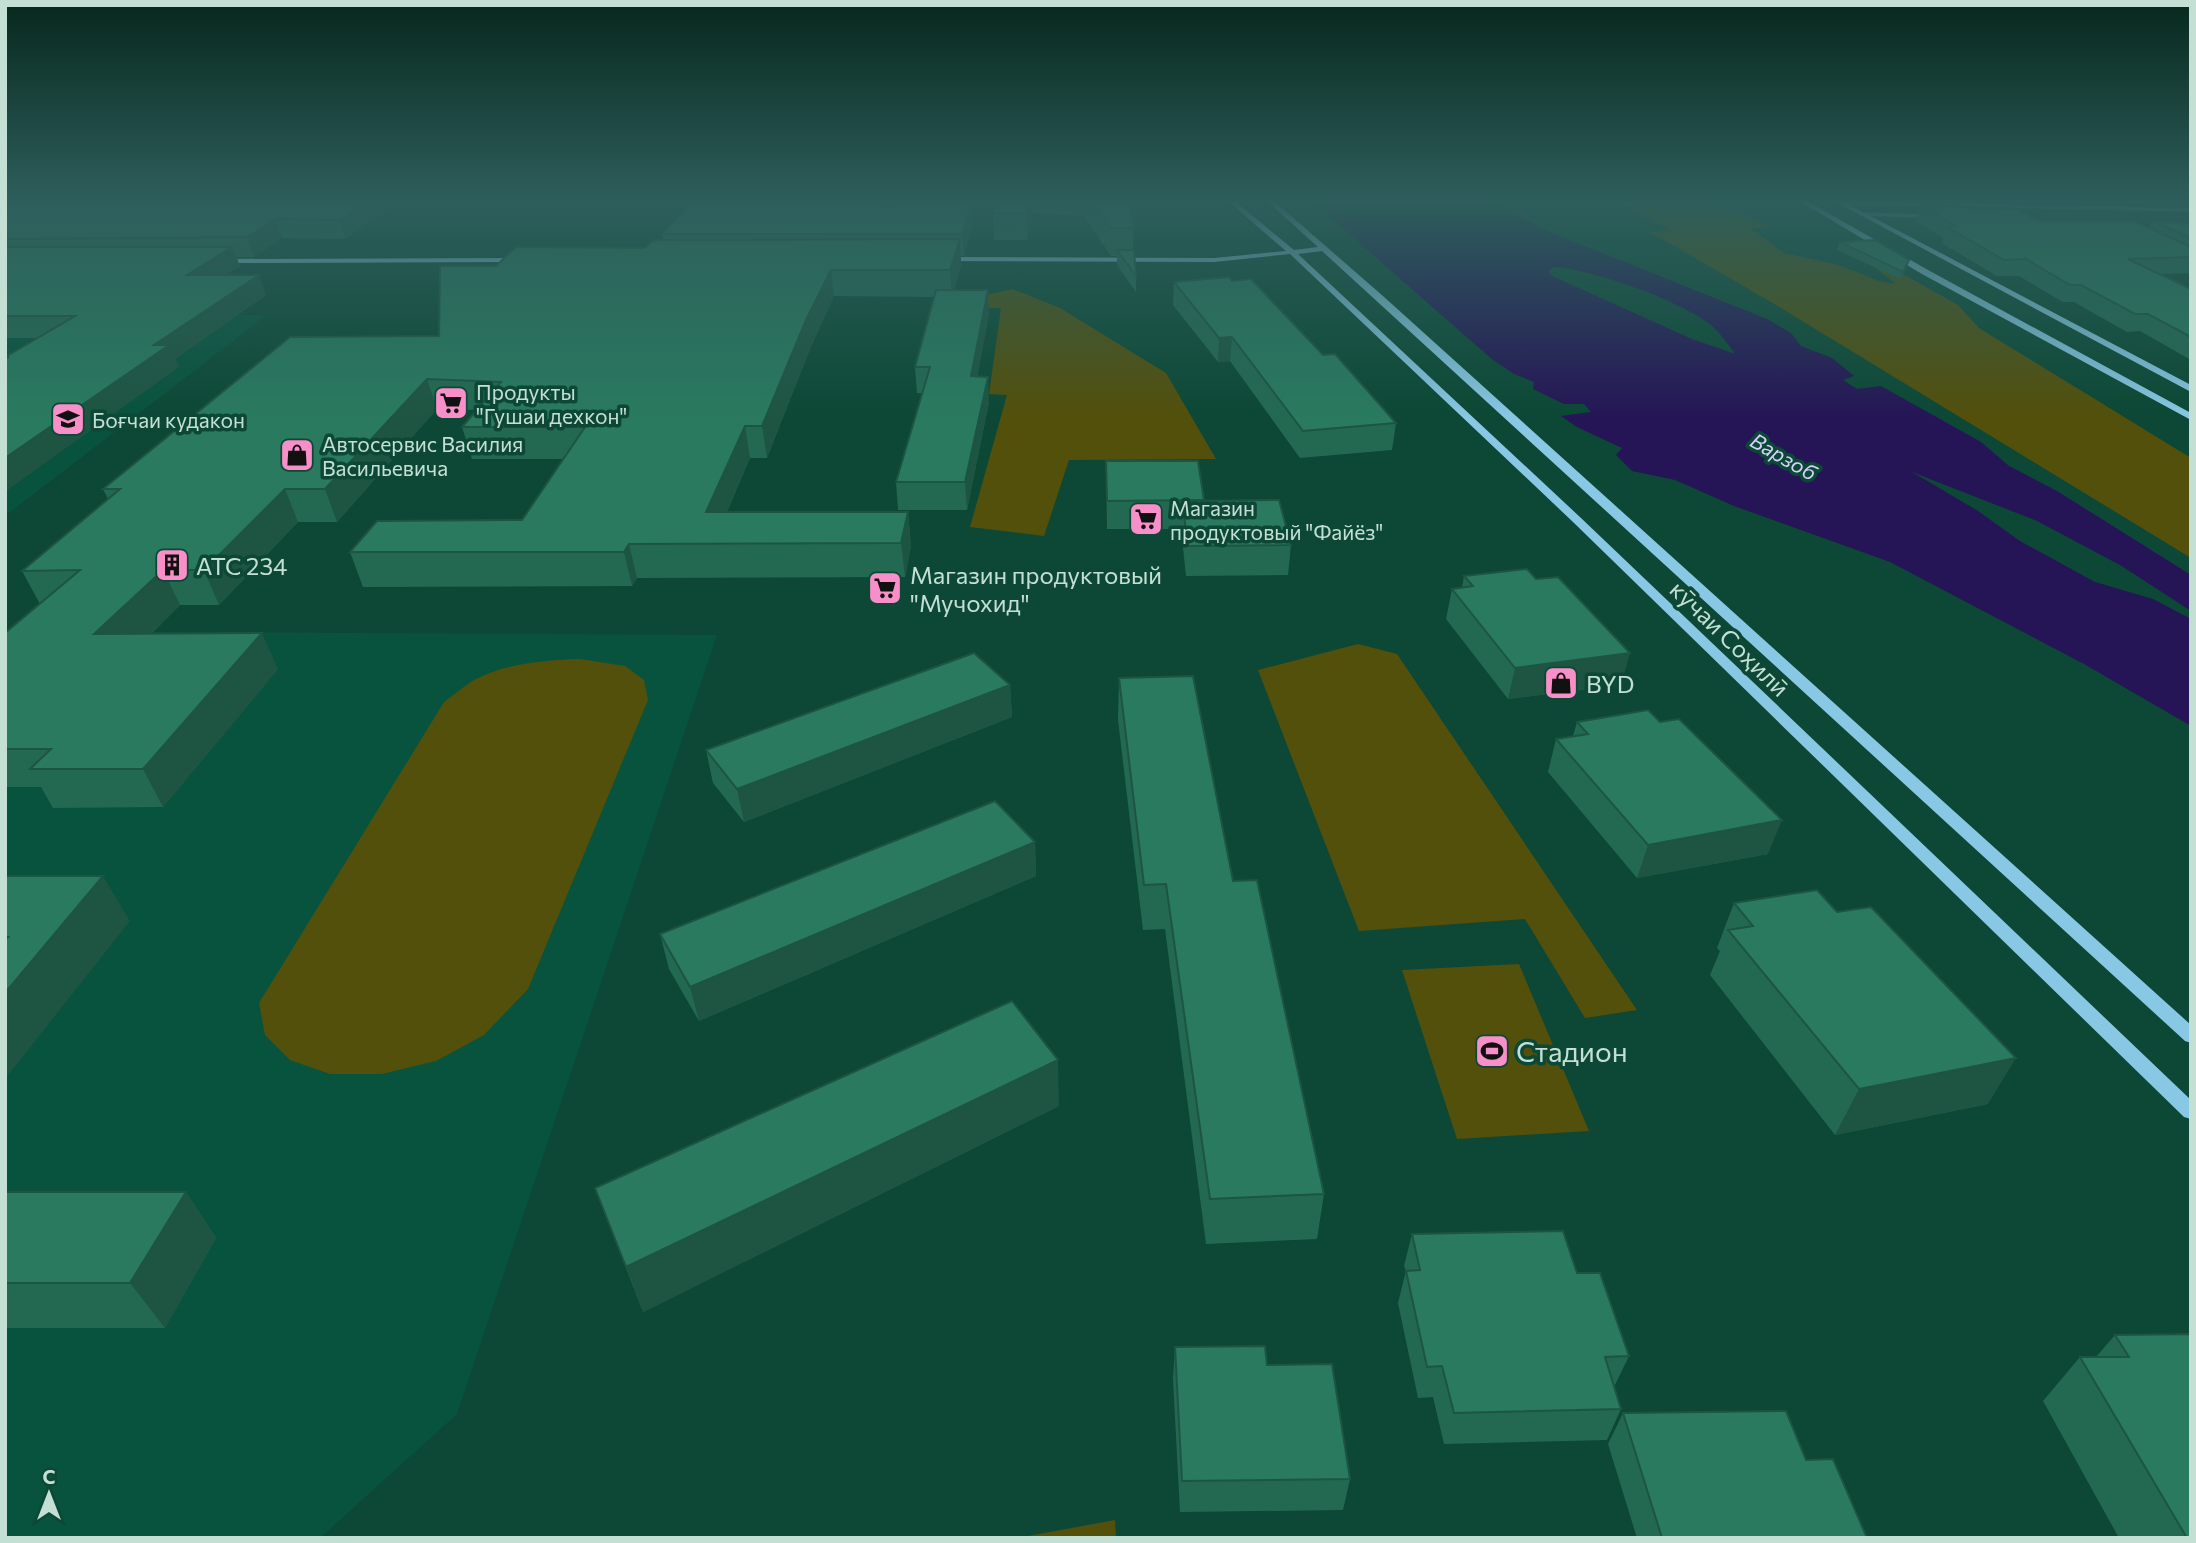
<svg xmlns="http://www.w3.org/2000/svg" width="2196" height="1543" font-family="Commissioner,sans-serif">
<style>
.built{fill:#07533d}
.green{fill:#53500b}
.water{fill:#251556;fill-rule:evenodd}
.lines{fill:none;stroke-linecap:round;stroke-linejoin:round}
.street{stroke:#6f96a7;stroke-width:3.5}
.secondary{fill:#88c8e4;fill-rule:evenodd}
.wall{fill:#236952}
.shaded-wall{fill:#1d5542}
.building{fill:#297a5f;stroke:#1d5542;stroke-width:2}
.labels{text-anchor:middle;dominant-baseline:central;stroke-width:7;stroke-linejoin:round;paint-order:stroke}
.far-poi-label{font-size:21px;fill:#c4e0d4;stroke:#0c4835;text-anchor:start}
.far-water-label{font-size:21px;font-style:italic;fill:#d4d2fb;stroke:#0c4835}
.poi-label{font-size:24px;fill:#c4e0d4;stroke:#0c4835;text-anchor:start}
.street-label{font-size:24px;fill:#c4e0d4;stroke:#0c4835}
.near-poi-label{font-size:28px;fill:#c4e0d4;stroke:#0c4835;text-anchor:start}
</style>
<rect width="100%" height="100%" fill="#0c4835"/>
<path class="built" d="M88,314L267,315L5,516V322Z
M5,631L717,635L457,1414L320,1538H5Z"/>
<path class="green" d="M1619,202H1712L1773,227L1751,228L1784,253L1839,265L1879,281L1896,284L1866,261H1880L1958,305L1979,328L2191,458V558L1771,302L1650,232L1670,230Z
M1012,289L1060,308L1166,373L1216,459L1069,460L1044,536L970,527L1007,395L989,394L1001,308L967,309L969,299Z
M1358,644L1397,654L1637,1010L1585,1018L1525,919L1359,931L1258,670Z
M580,659L625,666L644,680L648,700L528,989L484,1035L436,1061L382,1074H330L290,1060L265,1035L259,1003L444,702C454,695 465,685 476,679C507,663 546,660 580,659Z
M1519,964L1589,1131L1457,1139L1402,970Z
M1115,1520L1116,1538H1017Z"/>
<path class="water" d="M1312,202H1496L1545,230L1767,319L1791,333L1801,346L1832,358L1854,376L1843,380L1857,389L1881,386L1981,442L2009,466L2057,491L2191,575V611L2120,565L2037,521L1912,472L1978,511L2020,541L2095,582L2153,599L2191,619V726L2084,664L1890,562L1734,506L1675,480L1632,471L1616,455L1622,448L1577,427L1561,416L1591,412L1584,404H1564L1533,389L1534,382L1514,374L1493,360ZM1554,267C1592,269 1681,301 1711,325C1720,333 1728,344 1735,354L1692,339L1552,276L1548,271Z"/>
<g class="lines">
<path class="street" d="M1840,203L2191,210
M1860,214L1925,216"/>
<path class="secondary" d="M1229,202H1236L1294,250L1318,247L1268,202H1275L1383,296L2191,1025V1043L2185,1041L1322,251L1298,254L1581,518L2191,1100V1119L2184,1117L1573,522L1290,254L1214,262L943,261L939,259L943,257L1214,258L1286,251Z
M1801,202H1809L1928,270L2191,413V420L1922,274Z
M1836,202H1844L2191,385V392Z
M520,258H523V262L218,263L214,261L218,259Z"/>
</g>
<path class="wall" d="M5,202H395V203L346,239L282,238L254,257H236L240,266L226,275L266,295L175,359L179,367L6,358L5,357L38,338H5Z
M993,202H1136L1135,229H1134L1133,250L1136,276V292L1117,265V256H1111L1084,216L1033,213L1027,240H994Z
M893,205L972,226L964,256H961V265L954,290L989,313L977,377L989,402L967,510H898L896,482L922,393H917L915,367L934,297L834,296L810,349L767,458H750L727,512H908L911,546L905,577L637,578L632,586L363,587L350,552L522,520L564,459H472L462,427L477,410L437,409L337,522H298L219,605H180L151,634L278,669L163,807L53,808L41,787H5V633L40,604L22,571L108,499L103,489L439,336L496,266L645,248L663,240L662,234Z
M1922,205L2036,220L2149,228L2153,221L2191,224V273L2160,274L2191,289V360L2140,331L2127,332L2074,302H2063L2019,276H1997L1942,243L1943,238L1916,221Z
M1840,242L1907,268L1900,279L1837,250Z
M1232,281L1323,355L1396,423L1392,450L1300,458L1230,361L1218,362L1173,305L1174,282Z
M1106,461L1204,500L1291,545L1288,575L1186,576L1181,529H1107Z
M1464,576L1621,685L1508,699L1446,619L1452,589L1462,588Z
M1119,678L1233,881L1324,1194L1317,1239L1206,1244L1165,929L1143,930L1118,720Z
M1010,685L1012,717L744,822L713,783L706,750Z
M1577,722L1768,854L1637,878L1548,772L1556,739L1573,736Z
M1035,842L1036,876L699,1021L669,969L660,934Z
M1734,903L1988,1104L1835,1135L1710,975L1720,951L1717,948Z
M1059,1106L643,1312L595,1188Z
M5,1192H186L216,1238L165,1328H5Z
M1412,1234L1577,1273L1629,1356L1614,1387L1621,1409L1607,1440L1444,1444L1433,1397L1418,1398L1398,1303L1406,1271L1404,1266Z
M2191,1334V1538H2119L2043,1401L2080,1357H2096L2115,1335Z
M1175,1347L1267,1365L1350,1479L1343,1510L1180,1512L1173,1379Z
M1623,1413L1806,1460L1867,1538H1637L1608,1444Z"/>
<path class="shaded-wall" d="M366,202H395V203L346,239L340,220Z
M884,202H895L884,226L882,205Z
M1029,202H1033V213L1027,240L1026,213Z
M971,205L972,226L964,256L962,234Z
M276,219L282,238L254,257L247,237Z
M960,239L961,265L952,297L950,270Z
M232,247L240,266L195,295L187,275Z
M831,270L834,296L810,349L767,458L762,426L806,320Z
M259,275L266,295L175,359L179,367L5,492V458L154,345Z
M988,290L989,313L973,402L971,376Z
M1232,337L1230,361L1218,362L1219,338Z
M988,377L989,402L967,510L965,482Z
M427,379L437,409L337,522L325,489Z
M745,426L750,458L713,543L706,512Z
M285,489L298,522L219,605L204,570Z
M908,512L911,546L905,577L901,543Z
M629,544L637,578L632,586L624,552Z
M163,570L180,605L113,670L94,634Z
M262,633L278,669L163,807L143,769Z
M1630,653L1621,685L1508,699L1515,668Z
M1010,685L1012,717L744,822L737,789Z
M1782,820L1768,854L1637,878L1648,845Z
M1035,842L1036,876L699,1021L690,987Z
M103,876L130,921L5,1079V993Z
M2016,1058L1988,1104L1835,1135L1859,1089Z
M1058,1060L1059,1106L643,1312L626,1267Z
M186,1192L216,1238L165,1328L130,1283Z"/>
<path class="building" d="M5,202H366L340,220L276,219L247,237L5,239Z
M692,202H884L882,205H971L962,234H662Z
M993,202H1029L1026,213H993Z
M1092,202H1136L1132,203L1134,228H1111Z
M1922,205L2017,209L2036,220H2132L2191,247V257L2128,259L2191,289V337L2148,314H2135L2081,285H2070L2026,259L2004,260L1947,227L1955,226Z
M2153,221L2191,224V238Z
M960,239L950,270H831L806,320L762,426H745L706,512H908L901,543L629,544L624,552H350L377,521L522,520L585,427H462L501,382L427,379L325,489H285L204,570H163L94,634L262,633L143,769H30L51,749H5V633L80,570L22,571L120,489H103L290,337L439,336L440,266H496L516,247L645,248L653,240Z
M1875,240L1909,260L1903,272L1840,242Z
M5,247H232L187,275H259L154,345H169L5,458V359L9,357H5L75,316H5Z
M1117,250H1134L1136,276Z
M1229,277L1232,281L1251,279L1323,355L1335,354L1396,423L1303,431L1232,337L1219,338L1174,282Z
M936,290H988L971,376L988,377L965,482H896L930,367H915Z
M1106,461H1198L1204,500L1107,501Z
M1279,500L1291,545L1188,546L1182,501Z
M1527,569L1536,579L1558,577L1630,653L1515,668L1452,589L1473,586L1464,576Z
M974,653L1010,685L737,789L706,750Z
M1193,676L1233,881L1257,880L1324,1194L1210,1199L1166,884L1144,885L1119,678Z
M1648,710L1660,722L1679,719L1782,820L1648,845L1556,739L1588,734L1577,722Z
M995,801L1035,842L690,987L660,934Z
M5,876H103L5,993V940L8,937H5Z
M1817,890L1837,912L1871,907L2016,1058L1859,1089L1728,930L1753,926L1734,903Z
M1012,1001L1058,1060L626,1267L595,1188Z
M5,1192H186L130,1283H5Z
M1563,1231L1577,1273H1600L1629,1356L1605,1357L1621,1409L1454,1413L1442,1366L1427,1367L1406,1271L1420,1270L1412,1234Z
M2191,1334V1538H2187L2080,1357H2129L2115,1335Z
M1265,1346L1267,1365L1332,1364L1350,1479L1182,1481L1175,1347Z
M1786,1411L1806,1460L1833,1459L1867,1538H1662L1623,1413Z"/>
<linearGradient id="sky" x2="0" y2="1"><stop stop-color="#07281d"/><stop offset="0.48" stop-color="#2e5e5c"/><stop offset="1" stop-color="#2e5e5c" stop-opacity="0"/></linearGradient>
<rect width="2196" height="418" fill="url(#sky)"/>
<defs>
<g id="supermarket-square" transform="scale(1.75)"><rect x="-9" y="-9" width="18" height="18" rx="4" fill="#f98fc9" stroke="#0c4835"/><path d="M-6-5.5h2.5l.6 2H6L4.5 2H-2.5L-4.4-4H-6ZM-1.5 3.2a1.3 1.3 0 1 0 .1 0ZM3 3.2a1.3 1.3 0 1 0 .1 0Z" fill="#111"/></g>
<g id="school-square" transform="scale(1.75)"><rect x="-9" y="-9" width="18" height="18" rx="4" fill="#f98fc9" stroke="#0c4835"/><path d="M0-5L7-2L0 1L-7-2ZM-4 1L0 2.5L4 1V4Q0 6-4 4Z" fill="#111"/></g>
<g id="shop-square" transform="scale(1.75)"><rect x="-9" y="-9" width="18" height="18" rx="4" fill="#f98fc9" stroke="#0c4835"/><path d="M-5-2.5h2.3a2.7 3.5 0 0 1 5.4 0H5L5.5 6h-11ZM-1.5-2.5h3a1.5 2.3 0 0 0-3 0Z" fill="#111"/></g>
<g id="building-square" transform="scale(1.75)"><rect x="-9" y="-9" width="18" height="18" rx="4" fill="#f98fc9" stroke="#0c4835"/><path d="M-4-6H4V6H1V3H-1V6H-4ZM-2.5-4.3h1.7v1.8h-1.7ZM.8-4.3h1.7v1.8H.8ZM-2.5-1h1.7V.8h-1.7ZM.8-1h1.7V.8H.8Z" fill="#111"/></g>
<g id="stadium-square" transform="scale(1.75)"><rect x="-9" y="-9" width="18" height="18" rx="4" fill="#f98fc9" stroke="#0c4835"/><path d="M0-5a6.5 5 0 1 0 0 10a6.5 5 0 1 0 0-10ZM-3.5-1.8h7v3.6h-7Z" fill="#111"/></g>
</defs>
<g fill-rule="evenodd">
<use href="#supermarket-square" x="451" y="403"/>
<use href="#school-square" x="68" y="419"/>
<use href="#shop-square" x="297" y="455"/>
<use href="#supermarket-square" x="1146" y="519"/>
<use href="#building-square" x="172" y="565"/>
<use href="#supermarket-square" x="885" y="588"/>
<use href="#shop-square" x="1561" y="683"/>
<use href="#stadium-square" x="1492" y="1051"/>
</g>
<g class="labels">
<g class="far-poi-label">
<text x="476" y="391">Продукты<tspan x="476" dy="24">"Гушаи дехкон"</tspan></text>
<text x="92" y="419">Боғчаи кудакон</text>
<text x="322" y="443">Автосервис Василия<tspan x="322" dy="24">Васильевича</tspan></text>
<text x="1170" y="507">Магазин<tspan x="1170" dy="24">продуктовый "Файёз"</tspan></text>
</g>
<g class="far-water-label">
<text transform="translate(1784 456) rotate(30)">Варзоб</text>
</g>
<g class="poi-label">
<text x="196" y="565">АТС 234</text>
<text x="910" y="574">Магазин продуктовый<tspan x="910" dy="28">"Мучохид"</tspan></text>
<text x="1586" y="683">BYD</text>
</g>
<g class="street-label">
<text transform="translate(1730 638) rotate(44)">кӯчаи Соҳилӣ</text>
</g>
<g class="near-poi-label">
<text x="1516" y="1051">Стадион</text>
</g>
</g>
<rect width="2196" height="1543" fill="none" stroke="#c4e0d4" stroke-width="14"/>
<g transform="translate(49 1494)" stroke="#0c4835" stroke-width="5" paint-order="stroke">
<path d="M0-5L12 26L0 18L-12 26Z" fill="#c4e0d4"/>
<text y="-10" font-size="19" font-weight="bold" text-anchor="middle" fill="#c4e0d4">С</text>
</g>
</svg>
